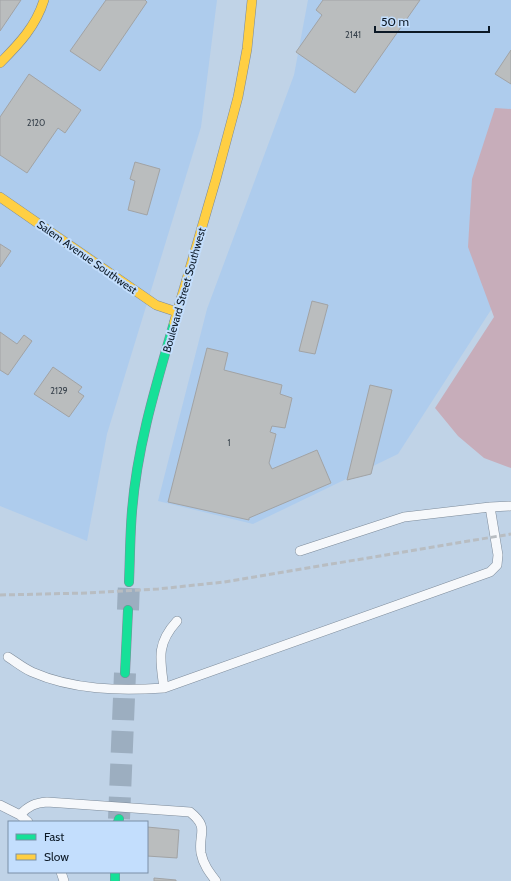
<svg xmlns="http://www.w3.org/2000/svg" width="511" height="881" font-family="Cabin,sans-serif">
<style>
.built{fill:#aecced}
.green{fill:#c7adba}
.building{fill:#babdbe;stroke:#a1a3a5}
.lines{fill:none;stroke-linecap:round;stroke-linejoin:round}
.secondary-tunnel{stroke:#9caec0;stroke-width:22;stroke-dasharray:22 11;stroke-linecap:butt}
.lane-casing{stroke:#7c8a99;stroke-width:10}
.fast-casing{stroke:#7c8a99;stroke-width:10}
.slow-casing{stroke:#7c8a99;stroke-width:10}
.lane{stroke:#f6f8fb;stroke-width:9}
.fast{stroke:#16e098;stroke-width:9}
.slow{stroke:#ffcf43;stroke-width:9}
.rail{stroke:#b8bdc2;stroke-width:3;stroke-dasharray:6 3;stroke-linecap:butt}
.labels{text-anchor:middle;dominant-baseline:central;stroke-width:4;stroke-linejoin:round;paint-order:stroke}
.number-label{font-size:9px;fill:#38424c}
.street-label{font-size:11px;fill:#0c1926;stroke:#c3defd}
</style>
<rect width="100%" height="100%" fill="#c0d3e7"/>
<path class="built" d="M0,0H217L201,127L107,434L87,541L0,506Z
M308,0H511V279L398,454L253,524L158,501L207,309L294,75Z"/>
<path class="green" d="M495,108L511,109V468L484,458L458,436L435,408L494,317L468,247L472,179Z"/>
<path class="building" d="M0,0H21L0,31Z
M106,0H145L147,2L100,71L70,51Z
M323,0H420L355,93L296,52L322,15L316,10Z
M511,50V84L495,74Z
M29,74L81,110L65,133L58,128L27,173L0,155V117Z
M135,162L160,169L147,215L128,210L135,181L130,179Z
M0,244L11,251L0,267Z
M312,301L328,305L315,354L299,351Z
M0,332L17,344L24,335L32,341L8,375L0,370Z
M207,348L228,353L224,370L282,385L280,394L292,398L285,428L272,426L270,432L276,434L269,463L272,469L317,450L331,483L249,518V520L168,502Z
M53,367L82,387L78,392L84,396L69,417L34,394Z
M370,385L392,390L371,474L347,480Z
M147,827L179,830L177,858L147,856Z
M154,878L176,880V881H154Z"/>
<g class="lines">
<path class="secondary-tunnel" d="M128,610L129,582
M119,819L125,673"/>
<g class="lane-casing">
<path id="lane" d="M300,551L404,517L490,507L511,506
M8,657C16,662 23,668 32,672C73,690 119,691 164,688L490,572L497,565L498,555L490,507
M164,688C160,659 156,644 177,621
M0,805L20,815L28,822
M20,815C28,806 35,803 47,802L190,812C210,828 198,833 201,853C203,864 209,872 216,881
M61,872L64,881"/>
</g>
<g class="fast-casing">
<path id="fast" d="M129,582C130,559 130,535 132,511C137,447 156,385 174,323
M125,673L128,610
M118,822L119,819
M115,872V881"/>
</g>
<g class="slow-casing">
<path id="slow" d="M0,63C19,44 36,26 44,0
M0,197L156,305L177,312
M174,323L216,179L238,97L247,49L252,0"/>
</g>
<use href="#lane" class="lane"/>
<use href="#fast" class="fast"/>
<use href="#slow" class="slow"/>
<path class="rail" d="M0,595L87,593L158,589L224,582L511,534"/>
</g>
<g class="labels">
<g class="number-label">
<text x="353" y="34">2141</text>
<text x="36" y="122">2120</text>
<text x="59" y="390">2129</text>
<text x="229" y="442">1</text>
</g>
<g class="street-label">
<text transform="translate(87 257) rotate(35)">Salem Avenue Southwest</text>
<text transform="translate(184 290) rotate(-74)">Boulevard Street Southwest</text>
</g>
</g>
<rect x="8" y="821" width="140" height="52" fill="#c3defd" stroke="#7a8fa7"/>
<rect x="16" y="834" width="20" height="6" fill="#16e098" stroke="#7a8fa7"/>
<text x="44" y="841" font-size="12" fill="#0c1926">Fast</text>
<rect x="16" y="854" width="20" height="6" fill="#ffcf43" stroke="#7a8fa7"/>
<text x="44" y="861" font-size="12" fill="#0c1926">Slow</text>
<path d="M375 26v6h114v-6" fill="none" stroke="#0c1926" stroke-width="2"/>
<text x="381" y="26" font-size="12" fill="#0c1926" stroke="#c3defd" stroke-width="3" paint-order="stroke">50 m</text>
</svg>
